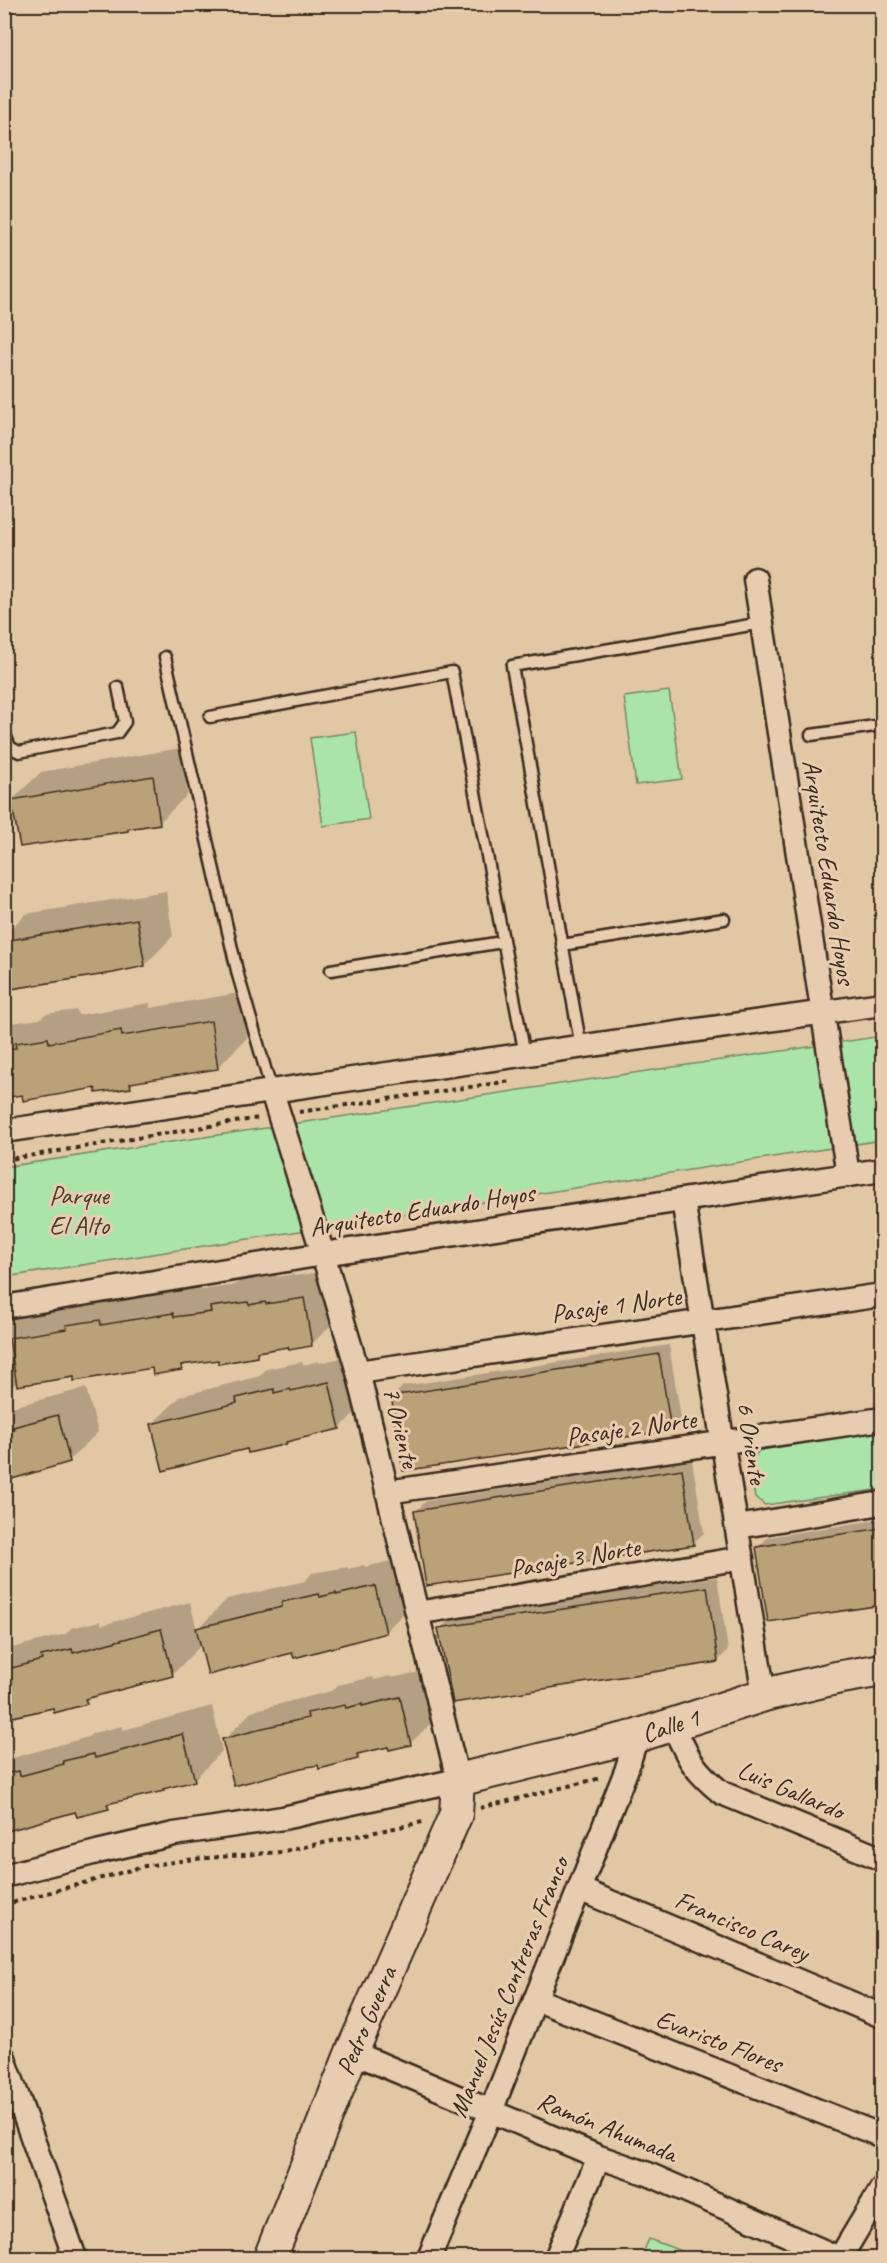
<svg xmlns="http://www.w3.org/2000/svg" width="887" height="2263" font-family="Caveat,sans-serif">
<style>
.green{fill:#abe4a9;stroke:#738764;stroke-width:1.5}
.shadow{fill:#0003}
.building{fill:#b9a278;stroke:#3b2a1e;stroke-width:1.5}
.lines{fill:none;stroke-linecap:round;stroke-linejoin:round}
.lane-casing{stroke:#3b2a1e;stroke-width:15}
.street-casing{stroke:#3b2a1e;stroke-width:27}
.secondary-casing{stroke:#3b2a1e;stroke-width:36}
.path{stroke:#3b2a1e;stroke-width:4;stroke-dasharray:4.5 4.5;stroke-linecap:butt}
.lane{stroke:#e7ccaf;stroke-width:10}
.street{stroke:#e7ccaf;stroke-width:22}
.secondary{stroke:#e7ccaf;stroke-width:32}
.labels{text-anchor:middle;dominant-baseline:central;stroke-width:6;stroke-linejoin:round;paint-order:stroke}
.street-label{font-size:26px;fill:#3b2a1e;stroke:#e7ccaf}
.park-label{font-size:26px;fill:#463d2c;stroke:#e7ccaf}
</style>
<rect width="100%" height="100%" fill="#e2c7a4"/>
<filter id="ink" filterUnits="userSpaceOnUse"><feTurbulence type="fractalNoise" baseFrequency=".0167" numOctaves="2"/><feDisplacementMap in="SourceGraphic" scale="12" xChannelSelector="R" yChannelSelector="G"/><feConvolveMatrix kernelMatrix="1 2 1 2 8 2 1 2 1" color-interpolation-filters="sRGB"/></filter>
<g filter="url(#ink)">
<path class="green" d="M669,691L682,779L636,785L624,697Z
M356,732L369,819L323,826L310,738Z
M882,1036V1140L5,1277L4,1167Z
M882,1430V1489L765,1505L755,1497L749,1466L759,1450Z
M649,2239L700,2258H641Z"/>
<path class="shadow" d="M4,732L11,771L4,777Z
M181,748L188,794L160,822L130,827L128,830L12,800L41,772Z
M166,891L173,936L145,965L4,983V935L26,914Z
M239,993L247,1038L218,1067L136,1080L130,1087L96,1086L4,1096V1024L40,1019L45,1014L77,1010L78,1015L150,1003V1008Z
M333,1270L340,1316L311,1345H289L263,1349L257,1356L188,1362L181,1369L153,1367L4,1386V1314L201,1285L202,1290L235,1285L241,1279L277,1274V1277L294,1274V1276Z
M669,1345L681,1418L670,1428L393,1396L403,1386Z
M358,1354L368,1399L340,1428L248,1447L152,1424L181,1396L260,1376L266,1369L302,1362L303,1365L319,1361V1363Z
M86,1388L98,1432L70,1460L4,1479V1409Z
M692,1460L704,1533L693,1543L416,1511L426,1501Z
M882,1519V1603L769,1620L758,1547L768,1537Z
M403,1558L414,1603L385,1632L202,1644L172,1675L93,1696L86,1702L54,1706L4,1719V1650L66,1634L71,1628L100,1621L102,1625L190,1602L197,1630L227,1599L305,1581L312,1573L348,1567V1569L364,1565L365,1567Z
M717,1577L728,1650L718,1661L440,1629L450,1618Z
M429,1670L439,1715L411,1743L390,1748L389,1745L364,1751L357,1758L320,1763L224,1740L252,1711L331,1691L338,1685L373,1677L374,1680L390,1676L391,1678Z
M212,1706L222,1751L194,1780L114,1801L108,1807L77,1810L4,1829L5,1760L88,1737L93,1733L123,1726V1730Z"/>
<path class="building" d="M153,776L160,824L128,829V831L20,847L11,800Z
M137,919L145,966L113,973L4,990V941Z
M211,1021L218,1069L130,1083L131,1088L96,1093L95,1088L23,1101L22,1095L9,1097L4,1050L16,1048L15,1043L48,1038L49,1043L121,1030L122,1036Z
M304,1298L312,1346L289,1350L288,1347L257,1352V1357L218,1364V1360L181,1365L182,1370L153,1375L152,1368L74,1381V1377L17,1386L9,1338L67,1329L66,1325L100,1320L101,1325L173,1313L174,1317L211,1312L210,1307L248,1302L249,1305L265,1302L266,1304Z
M659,1354L671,1430L403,1471L391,1396Z
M329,1382L340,1429L286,1442L287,1444L248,1453L247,1449L230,1453L163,1471L151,1424L237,1403L236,1398L274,1389V1393L290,1389L291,1391Z
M58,1415L70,1462L12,1479L4,1447V1431L14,1429L13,1427Z
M682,1469L694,1545L426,1586L414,1511Z
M882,1528V1605L768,1622L756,1547Z
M375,1586L386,1633L294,1658L292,1653L208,1675L196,1628L282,1607V1602L319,1594L320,1597L336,1593V1595Z
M707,1587L718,1662L453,1703L438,1628Z
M161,1629L173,1676L85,1699L87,1704L54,1713L53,1708L4,1719V1670L42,1660L41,1656L72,1649L73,1653Z
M400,1697L411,1745L389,1750L388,1747L357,1754L358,1759L319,1769L318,1765L301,1768L234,1786L222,1739L258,1730V1729L308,1718L307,1713L345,1705L346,1708L362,1704V1706Z
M183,1734L195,1781L163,1789L164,1791L107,1804L109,1809L77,1817L75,1812L4,1832V1774L19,1771L20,1776L64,1764L63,1761L94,1754L95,1758Z"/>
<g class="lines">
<g class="lane-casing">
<path id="lane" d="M165,657L238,975L272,1092
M210,717L452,672L525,1055
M4,732L10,747L19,752L117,733L125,722L118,687
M811,735L882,725
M562,945L724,919
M331,970L502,942
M581,1047L512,666L762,623"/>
</g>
<g class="street-casing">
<path id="street" d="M755,579L848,1175
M4,1131L359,1078L882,1004
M683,1200L764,1695
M4,1307L323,1254L882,1170
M358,1372L882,1295
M387,1492L882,1419
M737,1527L882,1503
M417,1613L742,1558
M673,1724C687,1757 694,1771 722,1793L882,1859
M4,1876L97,1852L174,1834L283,1818L458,1780L358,1372L323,1254L272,1092
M579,1889L882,2016
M535,1999L882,2136
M352,2052L599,2157L648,2174L839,2258
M4,2058L75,2258
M429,2258L491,2111L626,1771L637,1736
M556,2258L599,2157
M840,2258L882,2188"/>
</g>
<g class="secondary-casing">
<g id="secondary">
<path id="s1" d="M270,2258L352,2052L456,1814L458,1780L637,1736L764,1695L836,1678L882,1670"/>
</g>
</g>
<path class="path" d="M299,1112L511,1081
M4,1160L259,1118
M480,1808L601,1778
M4,1905L145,1866L195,1859L280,1852L423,1822"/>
<use href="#lane" class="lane"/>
<use href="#street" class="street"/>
<use href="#secondary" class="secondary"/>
</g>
</g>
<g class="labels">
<g class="street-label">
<text transform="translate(829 872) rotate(81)">Arquitecto Eduardo Hoyos</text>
<text transform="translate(422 1210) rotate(-9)">Arquitecto Eduardo Hoyos</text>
<text transform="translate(616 1305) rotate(-8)">Pasaje 1 Norte</text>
<text transform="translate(401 1427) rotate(76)">7 Oriente</text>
<text transform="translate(631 1428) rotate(-8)">Pasaje 2 Norte</text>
<text transform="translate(752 1443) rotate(81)">6 Oriente</text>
<text transform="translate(575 1558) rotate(-10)">Pasaje 3 Norte</text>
<text stroke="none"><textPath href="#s1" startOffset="735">Calle 1</textPath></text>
<text transform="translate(791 1790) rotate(23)">Luis Gallardo</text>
<text transform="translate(742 1926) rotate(23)">Francisco Carey</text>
<text transform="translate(509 1987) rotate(-68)">Manuel Jesús Contreras Franco</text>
<text stroke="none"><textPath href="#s1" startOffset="256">Pedro Guerra</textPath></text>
<text transform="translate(719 2041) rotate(21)">Evaristo Flores</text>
<text transform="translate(607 2127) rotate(22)">Ramón Ahumada</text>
</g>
<g class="park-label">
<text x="79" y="1195">Parque<tspan x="79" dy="30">El Alto</tspan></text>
</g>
</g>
<rect width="887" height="2263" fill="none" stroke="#e7ccaf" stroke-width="24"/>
<rect x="12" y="12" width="863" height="2239" fill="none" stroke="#3b2a1e" stroke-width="2" filter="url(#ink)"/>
</svg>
